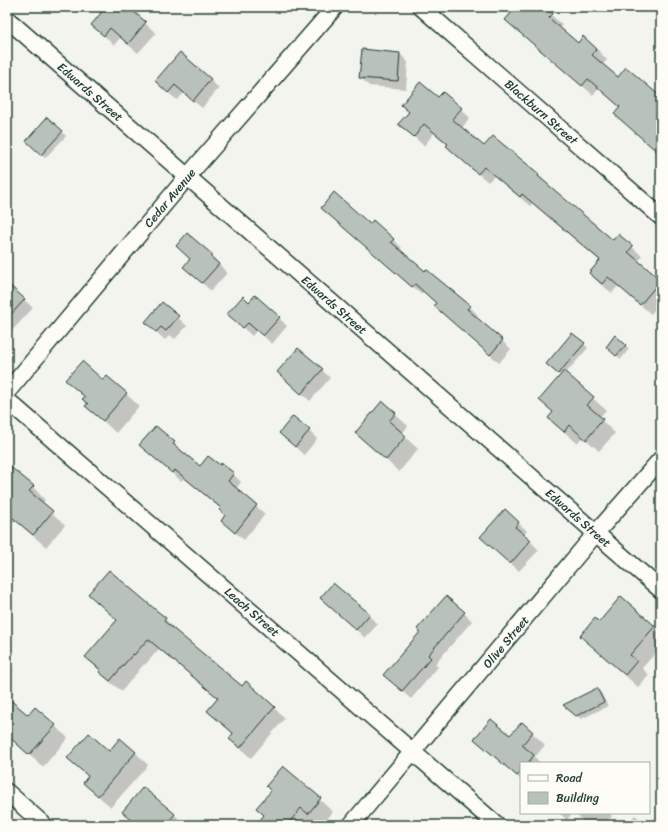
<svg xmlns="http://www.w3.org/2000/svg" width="668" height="832" font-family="Sriracha,sans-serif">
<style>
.shadow{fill:#0003}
.building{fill:#b9c1bb;stroke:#1f3d34}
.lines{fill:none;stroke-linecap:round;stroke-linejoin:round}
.street-casing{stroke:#1f3d34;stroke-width:19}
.street{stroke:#fdfcf7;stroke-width:16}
.labels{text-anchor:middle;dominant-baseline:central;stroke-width:4;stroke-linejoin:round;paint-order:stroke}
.street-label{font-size:12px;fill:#1f3d34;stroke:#fdfcf7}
</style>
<rect width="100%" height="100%" fill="#f4f4ef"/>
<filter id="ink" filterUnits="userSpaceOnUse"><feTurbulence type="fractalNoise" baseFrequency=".025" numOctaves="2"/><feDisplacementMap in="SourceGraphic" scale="8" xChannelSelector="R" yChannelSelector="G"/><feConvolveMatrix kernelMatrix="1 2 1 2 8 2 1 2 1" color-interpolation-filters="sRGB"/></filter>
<g filter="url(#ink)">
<path class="shadow" d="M92,7H127L156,33L138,53L120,38L114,45L92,24L101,14Z
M518,7H543L562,25L559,28L578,44L583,38L597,49L607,60L602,65L618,78L661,99V155L621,108L599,88L593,95L507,20Z
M180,54L219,88L202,108L184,93L177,100L165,90Z
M400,54L408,62L406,89L369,86L360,77Z
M7,79L13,86L7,92Z
M439,98L461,109L470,118L461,129L484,148L538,175L548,184L547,185L614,242L632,247L642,256L638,262L661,282V302L651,314L618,286L612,293L599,283L590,273L600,261L532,203L530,206L494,176L488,182L457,156L447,146L448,145L434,133L424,146L400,124Z
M62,132L66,136L45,158L31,145Z
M331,216L370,225L393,239L402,248L399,251L425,272L470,307L478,315L476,318L511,349L499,363L444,314L437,304L424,292L421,294Z
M187,234L212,256L227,273L211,291L193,275Z
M7,284L33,308L7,336Z
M162,303L187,326L175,339L170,335L165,340L154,330Z
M249,303L279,318L287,326L272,344L257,330L252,336L228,314Z
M584,344L588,348L565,374L606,410L599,418L615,433L599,451L583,437L577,443L562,430L554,413L541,400L561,376L552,367Z
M625,345L629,349L621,359L611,351Z
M322,370L330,378L310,401L287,381Z
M67,380L104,381L126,394L139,406L116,433L87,406L88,404L85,398Z
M382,402L408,426L402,434L418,449L399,472L356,432Z
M156,427L200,467L233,474L241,482L236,489L265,514L244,540L222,521L226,516L221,509L184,478L181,481L140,445Z
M309,431L317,439L304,455L280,433Z
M7,465L33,487L45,500L42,504L65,525L46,547L16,521L14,523L7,516Z
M505,510L527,531L524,535L539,550L519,571L490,545Z
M333,584L378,624L365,638L321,598Z
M89,594L165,619L176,630L175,631L242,687L246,683L285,718L251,758L230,739L234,734L208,711L219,699L159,649L145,665L144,664L122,691L111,683L86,657L118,621Z
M621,598L661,634V647L642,668L649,675L638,687L581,636L599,623Z
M464,613L472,621L435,664L438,667L411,699L384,675Z
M7,663L14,670L7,678Z
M597,689L601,693L608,706L581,719L568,708Z
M7,711L55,726L68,738L43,767L7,735Z
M522,723L545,745L535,757L540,763H521V780L475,739L511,737Z
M109,752H135L148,765L111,807L97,795L89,777L68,758Z
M284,767L333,812L322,825L314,820L310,825H276L272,791Z
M144,789L175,815L185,825H137L134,823L124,812Z
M559,813H572L567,820Z
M574,813H609L612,816L604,825H588Z
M635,815L647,825H627Z"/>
<path class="building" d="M106,7H128L146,22L128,44L110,28L104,36L91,25Z
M516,7H545L553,14L549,18L578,43L583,36L597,49L592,55L618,77L626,67L661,97V155L614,114L620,107L588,79L582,86L505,20Z
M362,49L400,53L398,81L359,78Z
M180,52L211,79L193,101L175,85L168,93L155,81Z
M420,82L438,97L443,92L462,108L452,119L484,146L493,136L539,174L538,176L613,240L618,234L633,246L628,252L661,280L640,305L608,277L602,284L589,273L600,260L522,194L520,197L484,167L478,174L446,146L448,144L424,124L414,137L398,124L409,112L401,105Z
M47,117L63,131L41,155L26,141Z
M334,192L370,224L373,220L394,239L391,242L425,271L426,269L471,306L467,309L503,340L490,355L434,306L436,303L415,284L412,287L321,208Z
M187,233L213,255L211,257L219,264L202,283L183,267L190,259L176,246Z
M7,283L25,299L7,319Z
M255,295L280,317L263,336L248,323L243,328L227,314L243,296L249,302Z
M162,302L179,316L166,331L161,327L156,332L145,322Z
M572,333L585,343L558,374L546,364Z
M615,335L626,345L616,356L606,347Z
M298,348L323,369L301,394L277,372Z
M82,361L103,380L107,376L127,393L103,421L85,406L88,404L82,399L85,397L65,380Z
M564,371L594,397L587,405L603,419L586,440L569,425L564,432L548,418L553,412L539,400Z
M382,401L396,413L389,421L406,436L386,460L355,433Z
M293,416L310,430L295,447L279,433Z
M156,426L175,442L173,444L200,466L208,456L220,465L221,463L234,473L228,481L257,505L235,533L221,521L225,515L219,510L221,508L175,470L172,473L139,445Z
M7,464L34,486L29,491L53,511L33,535L7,513Z
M505,509L519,522L515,527L531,540L510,564L480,537Z
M109,570L156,610L166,618L164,621L242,686L246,681L275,707L240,748L229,739L233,733L207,711L218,698L148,639L134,655L133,654L110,681L99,672L101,670L85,657L117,620L88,594Z
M333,583L370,614L356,630L320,598Z
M446,596L465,612L428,655L431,658L402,691L383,675L420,632L417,629Z
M621,596L655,626L630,655L637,661L625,675L580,636L595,618L599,622Z
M597,688L604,702L576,716L563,705Z
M7,697L28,715L35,707L56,725L29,755L7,735Z
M491,719L510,735L522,722L533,732L522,745L534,755L528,763H521V771L517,776L474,739Z
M89,733L109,751L120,738L136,752L98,796L83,783L88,776L67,758Z
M283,766L321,798L308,814L301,808L287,825H256L264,815L256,808L271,791L266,786Z
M143,787L175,814L166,825H138L122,812Z"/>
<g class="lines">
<g class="street-casing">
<path id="street" d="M421,7L661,217
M7,19L661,590
M7,392L187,177L335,7
M7,400L497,825
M7,792L44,825
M351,825L596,533L661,459"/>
</g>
<use href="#street" class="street"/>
</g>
</g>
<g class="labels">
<g class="street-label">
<text transform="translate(90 92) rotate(41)">Edwards Street</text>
<text transform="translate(541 112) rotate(41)">Blackburn Street</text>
<text transform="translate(170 198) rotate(-50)">Cedar Avenue</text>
<text transform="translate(334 305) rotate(41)">Edwards Street</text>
<text transform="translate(578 518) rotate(41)">Edwards Street</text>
<text transform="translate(252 612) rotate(41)">Leach Street</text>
<text transform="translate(506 642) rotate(-50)">Olive Street</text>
</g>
</g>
<rect width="668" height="832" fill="none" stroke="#fdfcf7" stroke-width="24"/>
<rect x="12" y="12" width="644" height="808" fill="none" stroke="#1f3d34" stroke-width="1.5" filter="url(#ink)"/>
<rect x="520" y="762" width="130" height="52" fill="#fdfcf7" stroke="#a4b0a9"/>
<rect x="528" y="775" width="20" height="6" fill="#fdfcf7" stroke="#a4b0a9"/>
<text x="556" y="782" font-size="12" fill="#1f3d34">Road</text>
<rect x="528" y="792" width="20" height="12" fill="#b9c1bb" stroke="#a4b0a9"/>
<text x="556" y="802" font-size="12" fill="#1f3d34">Building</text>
</svg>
